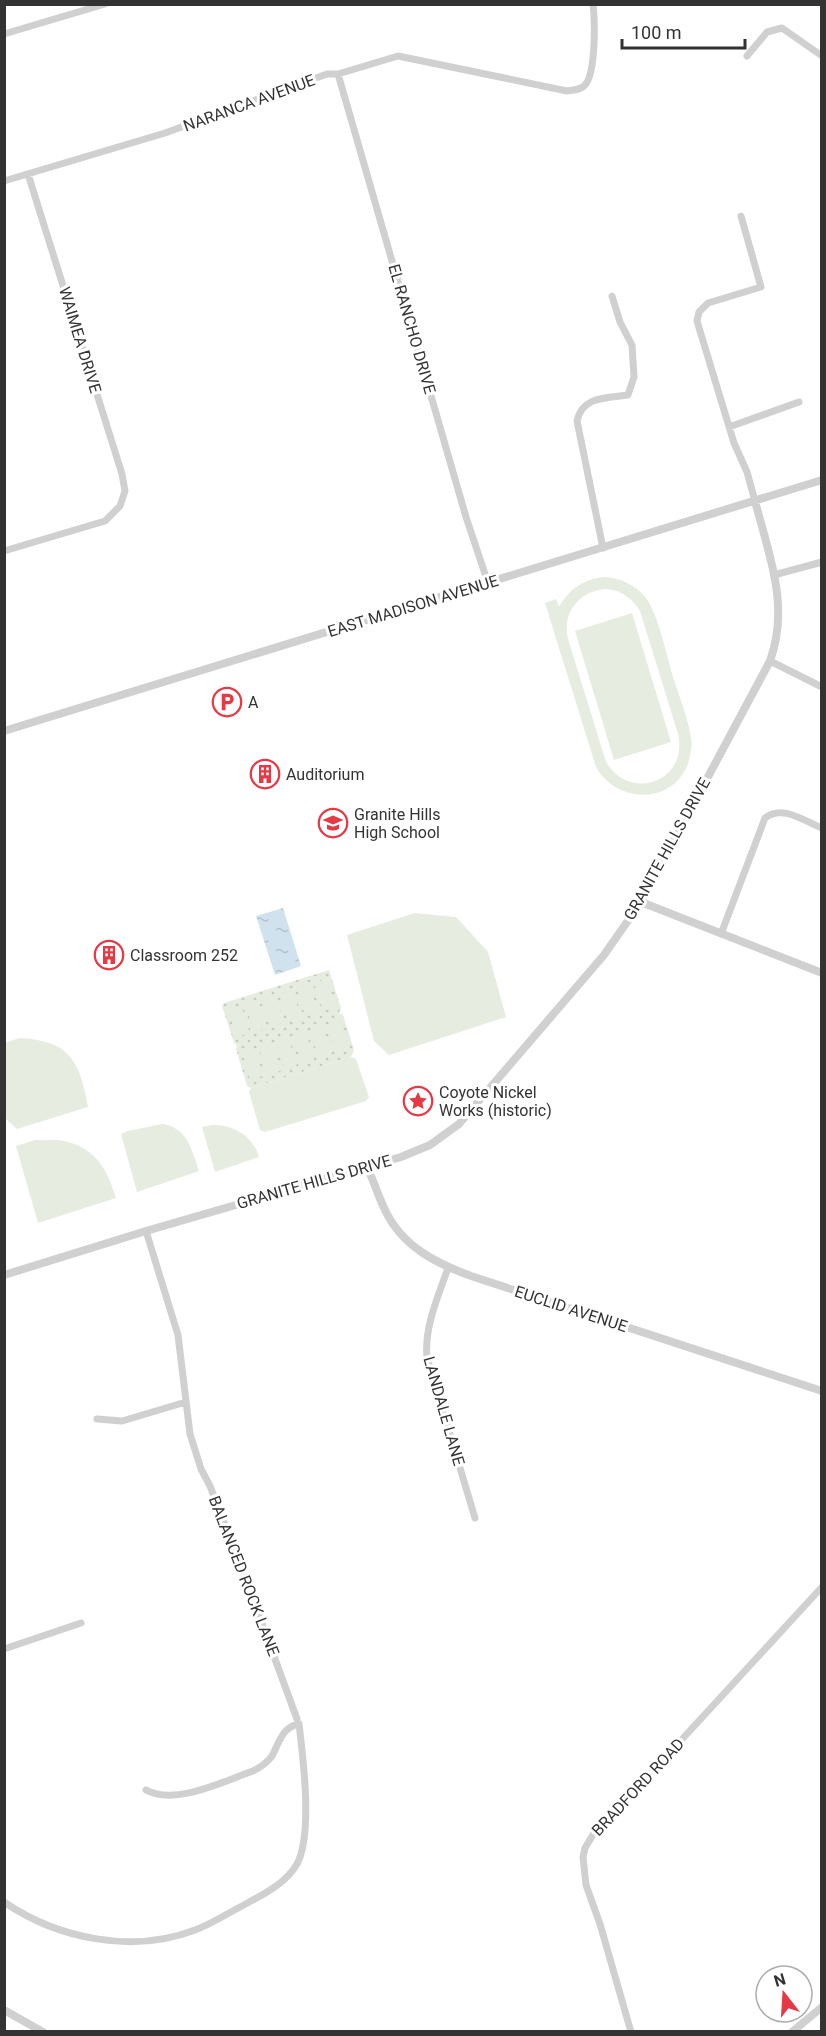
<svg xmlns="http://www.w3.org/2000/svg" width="826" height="2036" font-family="Roboto,sans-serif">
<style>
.park{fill:url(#park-dots)}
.garden{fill:#e6ecdf;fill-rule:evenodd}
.water{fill:url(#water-ripples)}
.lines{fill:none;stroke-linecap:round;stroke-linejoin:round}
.minor{stroke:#d0d0d0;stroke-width:7}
.tertiary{stroke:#d0d0d0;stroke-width:8}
.labels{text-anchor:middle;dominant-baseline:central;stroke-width:6;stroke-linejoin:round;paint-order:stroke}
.street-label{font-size:16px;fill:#333;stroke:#fff}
.poi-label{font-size:16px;fill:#333;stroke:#fff;text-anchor:start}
</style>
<defs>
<pattern id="park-dots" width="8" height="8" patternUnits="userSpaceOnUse" patternTransform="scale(1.5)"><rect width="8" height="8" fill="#e6ecdf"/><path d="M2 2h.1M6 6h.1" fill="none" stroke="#c6cbc0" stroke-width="1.8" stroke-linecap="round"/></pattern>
<pattern id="water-ripples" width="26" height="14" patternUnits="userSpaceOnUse" patternTransform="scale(1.5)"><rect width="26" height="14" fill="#cfe2ee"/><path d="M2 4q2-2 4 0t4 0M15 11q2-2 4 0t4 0" fill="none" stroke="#b2c2cd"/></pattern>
</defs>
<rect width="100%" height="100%" fill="#fff"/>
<path class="park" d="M329,970L341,1008L339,1013L343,1015L354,1050L351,1057L251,1088L247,1086L236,1049L237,1045L234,1043L222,1006L224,1003Z"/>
<path class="garden" d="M606,577C622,579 636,585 646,598C659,616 667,658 674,680C680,699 688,718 691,738C692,744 691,750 690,756C680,804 619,807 596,767L545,603L556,599L559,607C569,589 585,578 606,577ZM606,589C621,590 632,598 640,611L678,734C689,781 631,803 606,762L568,639C562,612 579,591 606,589Z
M632,613L671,742L614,760L575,631Z
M415,913L456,917L488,952L506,1017L389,1055L374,1041L347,935Z
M326,979L335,1007L323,1011L314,983Z
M309,984L318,1012L305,1016L297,988Z
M292,989L301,1017L288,1021L280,994Z
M275,995L284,1022L271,1027L262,999Z
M258,1000L267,1028L254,1032L245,1004Z
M241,1005L250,1033L237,1037L228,1010Z
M340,1021L349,1049L336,1053L327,1025Z
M323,1027L331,1055L319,1059L310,1031Z
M306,1032L314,1060L302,1064L293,1036Z
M288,1037L297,1065L285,1069L276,1041Z
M19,1038C69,1040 80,1061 88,1107L17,1129L5,1118V1043Z
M271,1043L280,1071L267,1075L259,1047Z
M254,1048L263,1076L250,1080L242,1052Z
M351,1057L356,1059L369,1097L366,1101L265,1132L260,1130L249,1092L251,1088Z
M162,1124C187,1127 192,1150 199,1171L137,1192L121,1134L128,1131Z
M212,1125C233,1124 253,1136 259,1157L215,1172L202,1127Z
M35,1140C44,1141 55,1139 64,1141C96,1148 107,1169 116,1198L38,1223L16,1146Z"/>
<path class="water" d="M283,908L301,966L275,975L256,916Z"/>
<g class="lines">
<path class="minor" d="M4,34L105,4
M747,56L767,32L782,28L822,56
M338,74L466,517L488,583
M4,181L165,133L327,74H338L398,56L567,91C574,90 581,90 585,85C596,73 595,21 593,4
M741,216L761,287L708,303L699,312L697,321L734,443L747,472L755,501
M729,427L799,402
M603,548L577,421C582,396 607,398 628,395L634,377L632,345L620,322L612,296
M4,551L105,521L120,506L125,491L122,474L28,174
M774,575L822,562
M770,661L822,687
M721,934L765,818C782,804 804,821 822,828
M146,1231L178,1335L190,1434L201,1469L210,1486L242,1569L297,1719
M448,1268C438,1297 424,1327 427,1358L475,1518
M97,1419L122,1421L186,1402
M4,1649L81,1623
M4,1902C58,1939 133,1954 195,1930C211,1924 225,1915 240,1907C260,1896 285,1885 297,1864C313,1834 303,1757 299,1724C282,1727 279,1743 272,1756C267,1763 261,1767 253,1771C224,1781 175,1806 146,1790
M631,2032L600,1924L586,1885L583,1857L585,1848L597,1828L674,1748L822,1587"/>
<path class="tertiary" d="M4,731L822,480
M641,902L822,973
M367,1167C374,1181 378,1196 385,1210C402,1246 435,1263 471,1276L822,1391
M4,1275L146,1231L401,1157L430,1145L459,1124L604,955L641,902L770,661C790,606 769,555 755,501
M4,2010L43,2032
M792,2032L822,2007"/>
</g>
<defs>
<g id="parking-ring" transform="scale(1.5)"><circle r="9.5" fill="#fff" stroke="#e63946" stroke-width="1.5"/><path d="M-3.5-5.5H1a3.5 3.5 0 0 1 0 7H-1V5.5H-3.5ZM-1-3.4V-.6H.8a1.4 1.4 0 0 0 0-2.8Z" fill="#e63946"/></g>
<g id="building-ring" transform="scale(1.5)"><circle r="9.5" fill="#fff" stroke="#e63946" stroke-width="1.5"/><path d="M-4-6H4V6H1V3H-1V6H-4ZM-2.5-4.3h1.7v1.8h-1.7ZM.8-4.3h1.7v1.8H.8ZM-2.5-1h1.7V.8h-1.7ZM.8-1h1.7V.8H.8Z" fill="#e63946"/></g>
<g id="school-ring" transform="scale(1.5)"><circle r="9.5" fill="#fff" stroke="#e63946" stroke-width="1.5"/><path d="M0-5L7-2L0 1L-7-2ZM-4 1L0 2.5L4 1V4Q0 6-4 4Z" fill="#e63946"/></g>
<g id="sight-ring" transform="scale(1.5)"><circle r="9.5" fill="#fff" stroke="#e63946" stroke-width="1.5"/><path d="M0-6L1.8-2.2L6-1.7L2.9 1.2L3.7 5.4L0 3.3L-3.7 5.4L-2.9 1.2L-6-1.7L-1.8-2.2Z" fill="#e63946"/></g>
</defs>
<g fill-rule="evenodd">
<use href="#parking-ring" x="227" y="702"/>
<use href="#building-ring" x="265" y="774"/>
<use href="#school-ring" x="333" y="823"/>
<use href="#building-ring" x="109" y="955"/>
<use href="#sight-ring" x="418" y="1101"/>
</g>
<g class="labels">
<g class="street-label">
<text transform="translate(249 103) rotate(-20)">NARANCA AVENUE</text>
<text transform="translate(412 329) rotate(74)">EL RANCHO DRIVE</text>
<text transform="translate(80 340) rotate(73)">WAIMEA DRIVE</text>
<text transform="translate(413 606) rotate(-17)">EAST MADISON AVENUE</text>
<text transform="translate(667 849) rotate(-61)">GRANITE HILLS DRIVE</text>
<text transform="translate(314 1182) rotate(-16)">GRANITE HILLS DRIVE</text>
<text transform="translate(571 1309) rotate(18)">EUCLID AVENUE</text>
<text transform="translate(444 1411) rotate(74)">LANDALE LANE</text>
<text transform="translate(244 1576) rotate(69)">BALANCED ROCK LANE</text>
<text transform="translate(638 1787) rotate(-47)">BRADFORD ROAD</text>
</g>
<g class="poi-label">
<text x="248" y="702">A</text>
<text x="286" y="774">Auditorium</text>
<text x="354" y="814">Granite Hills<tspan x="354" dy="18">High School</tspan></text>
<text x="130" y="955">Classroom 252</text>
<text x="439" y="1092">Coyote Nickel<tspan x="439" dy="18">Works (historic)</tspan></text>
</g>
</g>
<rect width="826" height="2036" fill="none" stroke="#333333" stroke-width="12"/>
<g transform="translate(784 1994) rotate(343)"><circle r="28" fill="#ffffff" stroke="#adadad" stroke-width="1.5"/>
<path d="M0-4.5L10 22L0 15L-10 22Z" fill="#e63946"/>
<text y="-9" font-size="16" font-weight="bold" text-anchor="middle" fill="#333333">N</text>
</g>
<path d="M622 39v9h123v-9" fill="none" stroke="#333333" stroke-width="3"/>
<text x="631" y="39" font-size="18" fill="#333333" stroke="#ffffff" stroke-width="4.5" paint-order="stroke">100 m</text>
</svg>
